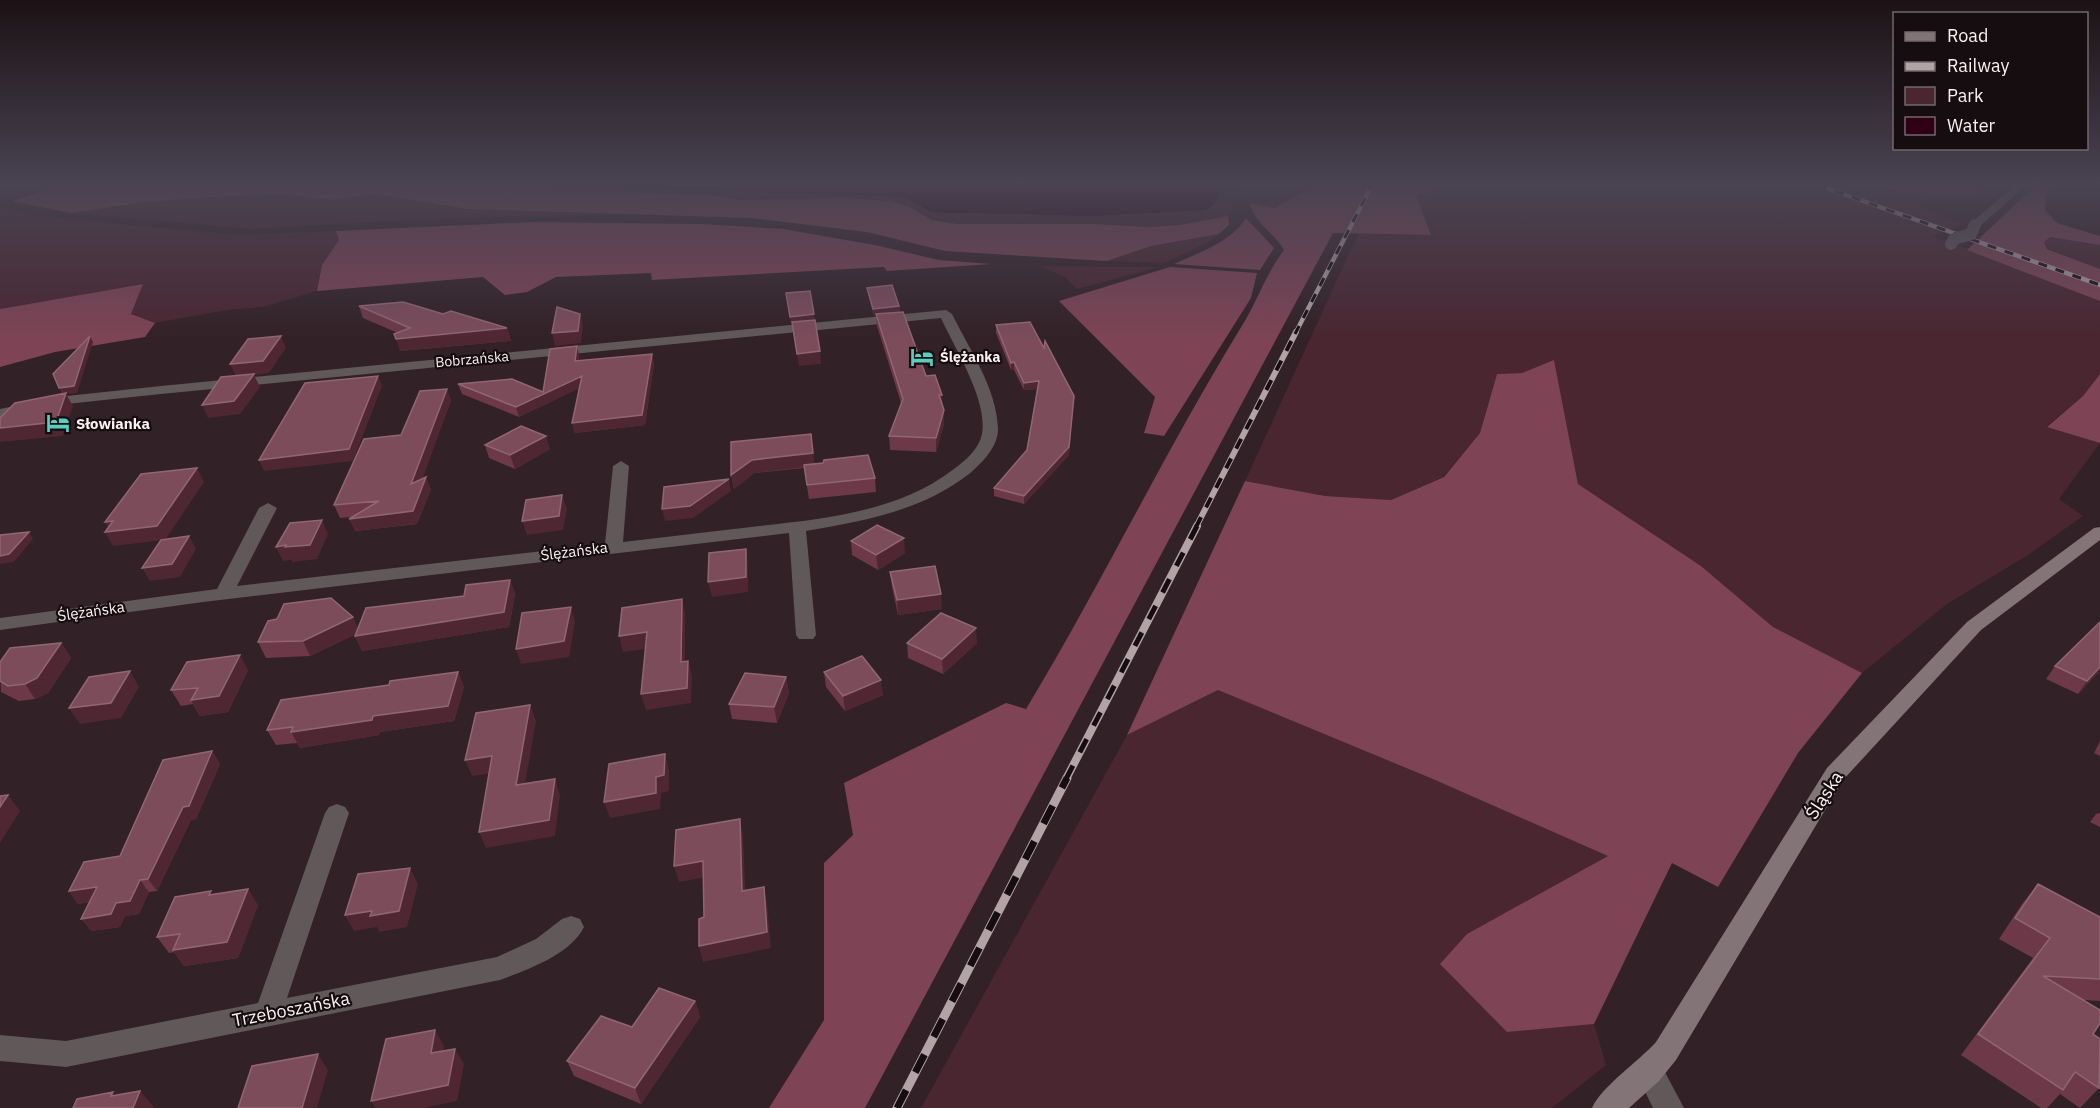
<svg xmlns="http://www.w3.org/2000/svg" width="2100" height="1108" font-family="'IBM Plex Sans',sans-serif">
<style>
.green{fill:#492630}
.forest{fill:#7e4455}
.water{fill:#2f0012}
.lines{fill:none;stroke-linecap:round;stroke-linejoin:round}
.street{fill:#61585a;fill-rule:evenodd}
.secondary{fill:#827477;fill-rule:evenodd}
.rail-far3-casing{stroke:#b1a3a6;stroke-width:4.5}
.rail-far2-casing{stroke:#b1a3a6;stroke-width:6}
.rail-far1-casing{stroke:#b1a3a6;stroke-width:8}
.rail-casing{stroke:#b1a3a6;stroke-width:9}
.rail-far3{stroke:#150d0f;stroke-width:3;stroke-dasharray:9;stroke-linecap:butt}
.rail-far2{stroke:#150d0f;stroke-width:4;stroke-dasharray:11;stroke-linecap:butt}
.rail-far1{stroke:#150d0f;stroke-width:5;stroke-dasharray:15;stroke-linecap:butt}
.rail{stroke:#150d0f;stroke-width:7;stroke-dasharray:20;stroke-linecap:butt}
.street-bridge{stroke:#61585a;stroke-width:12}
.wall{fill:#6d3949}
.shaded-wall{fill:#4f2733}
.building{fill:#7c4c5b;stroke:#906673;stroke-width:1.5}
.labels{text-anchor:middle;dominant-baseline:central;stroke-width:4.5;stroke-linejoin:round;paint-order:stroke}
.far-poi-label{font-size:14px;font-weight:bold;fill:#fcf0f2;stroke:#150d0f;text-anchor:start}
.far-street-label{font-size:14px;fill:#fcf0f2;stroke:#150d0f}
.poi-label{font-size:15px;font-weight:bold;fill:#fcf0f2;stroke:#150d0f;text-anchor:start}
.street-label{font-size:15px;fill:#fcf0f2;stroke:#150d0f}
.near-street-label{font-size:18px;fill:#fcf0f2;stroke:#150d0f}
</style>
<rect width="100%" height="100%" fill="#322126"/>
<path class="green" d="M0,185H53L0,203Z
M518,185L903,197L931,212L1092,216L1206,210L1216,199L1231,200L1234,207L1228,216L1180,225L1148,227L1096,224H957L932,220L908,206L889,201L846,198L738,200L713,195L573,190Z
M1239,185H1316L1275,208L1250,203Z
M1432,185H1864L1870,188L1973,196L1987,185H2009L1987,202L1942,197L1919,201L1920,208L1963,224L1933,236L2100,301V374L2083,396L2047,426L2100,443L2059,499L2083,516L2028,555L1947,604L1862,673L1773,627L1701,566L1578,484L1554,361L1522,373L1497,374L1480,433L1443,477L1391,500L1325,496L1245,481L1358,234L1431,235L1416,195L1429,194Z
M284,194L329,200L375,194L467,209L639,214L450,218L250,229L71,213L147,202Z
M0,207L28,215L237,235L336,231L340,240L322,265L317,291L263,307L227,310L155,323L131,314L142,284L0,309Z
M1219,234L1207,243L1164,263L1107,261L1151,246Z
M2050,236L2100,245V269L2047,248L2044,242Z
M1039,266L1159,267L1077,289L1065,277Z
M1267,548L1568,838L1609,856L1467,934L1507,1032L1594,1024L1606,1065L1552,1108H921L1127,735L1218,690Z"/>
<path class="forest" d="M59,185H518L573,190L713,195L738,200L846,198L889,201L908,206L932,220L957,224H1096L1148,227L1180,225L1228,216L1229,225L1219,234L1151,246L1107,261L945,251L867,232L751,218L467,209L375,194L329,200L284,194L214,197L147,202L71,213L12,201Z
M1315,185H1432L1429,194L1416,195L1431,235L1333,233L865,1108H769L824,1020V863L853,835L844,783L1006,703L1026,709C1101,585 1164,453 1240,329C1257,303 1265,275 1284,250C1275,233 1253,223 1250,203L1275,208Z
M1864,185H1987L1973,196L1905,192Z
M2036,185H2052L2046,195L2045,210L2057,223L2100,236V245L2050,237L2044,242L2047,249L2100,269V301L1967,250Z
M1246,218L1274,248L1260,270L1174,264C1200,252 1230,243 1246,218Z
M533,222L701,224L783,229L875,245L939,260L992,264L887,271L884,267L652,280L651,273L556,277L527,292L505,295L483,277L317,291L322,265L339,240L336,231Z
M1170,267L1257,273L1251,298L1164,436L1144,433L1155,397L1059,301Z
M143,284L131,314L155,323L145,337L55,352L0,367V309Z
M1554,360L1578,484L1701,566L1773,627L1862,673L1798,753L1718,887L1672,863L1594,1024L1507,1032L1440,964L1467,934L1608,856L1433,779L1218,690L1127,735L1245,481L1325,496L1391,500L1444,477L1480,433L1497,374L1522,373Z
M2100,374V443L2047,427L2083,396Z"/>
<path class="water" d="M552,185H1214L1219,193L1215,204L1206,210L1092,216L931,212L903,197Z"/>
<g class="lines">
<path class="street" d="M2015,185H2026L1979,227H1971V223Z
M946,310L952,314C969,349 997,388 998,429C998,447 982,463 969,474C921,511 864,521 806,531L816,635L813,639H799L796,635L789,533L203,602L0,630V618L217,589L259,508L268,503L277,508L237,586L605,544L613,466L621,461L629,466L623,542C666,537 708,532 751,527C821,519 897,513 954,469C966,460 979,449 982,434C988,400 955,349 941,318L161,394L57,405L0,419V409L57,397L161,386Z
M337,804L345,807L349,813L287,998L497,957L536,939L562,919L571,916L580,919L584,927C571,954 527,970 500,980L66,1067L0,1061V1035L66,1041L258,1003L325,813L329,807Z
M1649,1057L1659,1061L1684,1108H1653L1635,1071L1639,1061Z"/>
<path class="secondary" d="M2100,527V540L1981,630L1843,780L1676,1060L1659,1081L1629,1108H1592C1601,1087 1639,1061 1656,1042L1827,768L1967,622L2094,528Z"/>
<g class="rail-far3-casing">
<path id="rail-far3" d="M1818,185L2100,285
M1295,334L1372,185"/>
</g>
<g class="rail-far2-casing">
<path id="rail-far2" d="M1196,527L1296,332"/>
</g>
<g class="rail-far1-casing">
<path id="rail-far1" d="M1066,779L1197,526"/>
</g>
<g class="rail-casing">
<path id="rail" d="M897,1108L1067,778"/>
</g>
<use href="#rail-far3" class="rail-far3"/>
<use href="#rail-far2" class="rail-far2"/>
<use href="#rail-far1" class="rail-far1"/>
<use href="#rail" class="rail"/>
<path class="street-bridge" d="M1951,244L1954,239L1971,234L1975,225"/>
</g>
<path class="wall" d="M867,288L899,306L900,312L926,376L943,408L944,424L936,452L890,450L889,436L901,403L877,326L876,314L874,315L868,294Z
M359,306L443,314L507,328L511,341L400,351L398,333L363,318Z
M996,325L1044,348L1074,396L1069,455L1024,504L994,496V488L1027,450L1037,389L1024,390L1014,370H1011L996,333Z
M577,346L579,355V361L654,363L645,425L575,433L572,423L579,388L519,417L462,394L458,384L543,392Z
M451,400L422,479L431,489L417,524L355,531L352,517L340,518L334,505L401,435Z
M485,445L550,449L515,469L489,458Z
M815,464L875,478L876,492L809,499L804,468L754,473L734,489L731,475Z
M851,541L905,553L878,570L852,555Z
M890,572L942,609L898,615L892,587Z
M510,580L515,594L509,627L362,651L355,636L356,634L310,656L266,658L258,642L358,628L464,596Z
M2100,622V671L2078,694L2046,679L2055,666Z
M61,643L71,658L48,693L35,699L19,701L1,692L0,662Z
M907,643H977L943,674L908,658Z
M248,670L228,712L200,716L193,704L181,706L171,690Z
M458,672L464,687L454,721L380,732L379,735L300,748L297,743L276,745L267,730L389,685Z
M824,672L883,695L845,711L826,687Z
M786,677L789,693L777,723L732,719L729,704Z
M2100,741V756L2094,753Z
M212,751L220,764L196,819L191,820L157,891L149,892L139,914L125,916L120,927L91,931L89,902L78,904L69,891L120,856Z
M2100,813V827L2090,822L2096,814Z
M2038,884L2100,917V1001L2083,1000L2093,1034L2100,1087L2080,1108L2060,1094L2047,1108H2041L1961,1055L2033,958L1999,939L2022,904Z
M213,894L258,905L238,958L184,966L174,952L169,953L157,937Z
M695,1001L700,1017L641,1104L574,1076L567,1061L632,1027Z"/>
<path class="shaded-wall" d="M899,306L900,312L874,315L873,309Z
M580,314L583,326L581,343L555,346L552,333Z
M814,314L815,320L791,323L790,317Z
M507,328L511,341L400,351L396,339Z
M90,336L93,342L77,393L66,394L73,406L63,436L0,442V428L62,394L59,388Z
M281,336L286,348L269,373L254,375L260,387L240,414L208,418L202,405L236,376L230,364Z
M577,346L579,355L578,370L575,361Z
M820,351L821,364L799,366L797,354Z
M652,354L654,363L645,425L575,433L572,423Z
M1014,362V370H1011V363Z
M378,376L382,386L353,461L264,471L259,460Z
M582,376L584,386L519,417L516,407Z
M1039,381V389L1024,390V383Z
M447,389L451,400L416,497L411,484Z
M939,395H942L943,408Z
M1074,396L1069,455L1024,504V496Z
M944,410V424L936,452V438Z
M811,434L815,466L754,473L734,489L731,475L752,460Z
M546,436L550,449L515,469L510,455Z
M197,468L204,482L165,540L113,546L105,532L110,531L105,522Z
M426,477L431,489L417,524L355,531L349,519Z
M729,479L731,491L693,518L665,521L662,509Z
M562,495L567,509L563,530L527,535L522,521Z
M322,520L328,534L317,559L292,562L291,560L283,561L276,547Z
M29,532L33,539L14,562L0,564V556Z
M189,536L196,549L180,577L150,581L142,568Z
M904,538L905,553L878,570L876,555Z
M746,549L748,563V592L712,597L708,582Z
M510,580L515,594L509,627L362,651L355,636Z
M941,594L942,609L898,615L897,600Z
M682,599L685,613V677L681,662Z
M571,607L575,622L569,657L521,664L516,649Z
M353,617L360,632L310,656L303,641Z
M976,628L977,643L943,674L942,659Z
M647,632L651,648L623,652L619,636Z
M61,643L71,658L48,693L35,699L25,684Z
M240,655L248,670L228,712L200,716L191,700Z
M688,661L692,676L691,703L646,710L641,694Z
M2100,667V671L2078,694L2087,681Z
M130,671L139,687L121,718L80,724L69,708Z
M458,672L464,687L454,721L380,732L379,735L300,748L291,732L373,716Z
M786,677L789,693L777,723L774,707Z
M881,680L883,695L845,711L843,696Z
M530,705L536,721L522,801L516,785Z
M212,751L220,764L196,819L191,820L157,891L148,879Z
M665,754L669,770V791L661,793L660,809L610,818L604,802L656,777Z
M492,756L499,772L472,776L465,760Z
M555,779L560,795L555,836L486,848L479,832Z
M8,795L20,811L0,843V807Z
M740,819L743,835L746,907L742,891Z
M703,861L707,877L679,882L674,866Z
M410,868L418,884L407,927L379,932L377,927L354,931L345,915Z
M140,880L149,892L139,914L125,916L120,927L91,931L81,919L116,903Z
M97,887L106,900L78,904L69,891Z
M764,887L767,903L771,948L703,962L699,946Z
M248,889L258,905L238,958L184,966L173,950Z
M695,1001L700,1017L641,1104L635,1088Z
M435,1030L444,1046L439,1069L431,1053Z
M455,1049L464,1064L457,1101L423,1108H375L371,1101Z
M318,1054L328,1070L317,1108H302Z
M140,1091L154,1107L153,1108H133Z"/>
<path class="building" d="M892,285L899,306L873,309L867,288Z
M810,291L814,314L790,317L786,293Z
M403,302L443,314L451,311L507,328L396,339L394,334L410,328L359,306Z
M557,307L580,314L578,331L552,333Z
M903,312L926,376L935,375L942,395H939L944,410L936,438L889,436L903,399L876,314Z
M815,320L820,351L797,354L792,322Z
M1030,322L1044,348L1045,341L1074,396L1069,447L1024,496L994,488L1027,450L1039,381L1024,383L1014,362L1011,363L996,325Z
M90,336L74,386L59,388L53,374Z
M281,336L263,361L230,364L248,339Z
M577,346L575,361L652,354L642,415L572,423L582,376L516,407L458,384L512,379L543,392L550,349Z
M254,374L234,401L202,405L221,377Z
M378,376L349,449L259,460L305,383Z
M447,389L411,484L426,477L413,511L349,519L379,501L334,505L364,439L401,435L420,391Z
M66,393L56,422L0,428V418L15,403Z
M521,426L546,436L510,455L485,445Z
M811,434L813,453L752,460L731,475V442Z
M868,455L875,478L807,485L804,465L823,463L824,460Z
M197,468L157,526L105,532L113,521L105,522L141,474Z
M729,479L690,506L662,509L664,487Z
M562,495L559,516L522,521L526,500Z
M322,520L310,545L285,547L286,545L276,547L290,523Z
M877,525L904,538L876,555L851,541Z
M29,532L9,554L0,556V535Z
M189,536L172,564L142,568L161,540Z
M746,549V577L708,582L709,553Z
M935,566L941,594L897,600L890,572Z
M510,580L504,612L355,636L366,608L464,596L466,585Z
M331,598L353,617L303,641L258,642L268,621L277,619L284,604Z
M682,599L681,662L688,661L687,688L641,694L647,632L619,636L622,608Z
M571,607L564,641L516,649L522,613Z
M941,613L976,628L942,659L907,643Z
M2100,622V667L2087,681L2055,666Z
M61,643L37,678L25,684L8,686L0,681V662L10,648Z
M240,655L219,696L191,700L198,688L171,690L187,662Z
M862,656L881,680L843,696L824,672Z
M130,671L111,703L69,708L89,677Z
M458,672L448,706L373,716L372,720L291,732L293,727L267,730L281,700L389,685L390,681Z
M745,673L786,677L774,707L729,704Z
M530,705L516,785L555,779L549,820L479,832L492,756L465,760L476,713Z
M212,751L189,806L183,807L148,879L140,880L130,901L116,903L111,914L81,919L97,887L69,891L84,862L120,856L163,760Z
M665,754L664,775L656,777V793L604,802L609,764Z
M8,795L0,807V796Z
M740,819L742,891L764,887L767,932L699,946V919L704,917L703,861L674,866L676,830Z
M410,868L399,911L370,916L372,911L345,915L358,874Z
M2038,884L2100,917V979L2043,976L2100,1010V1023L2093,1034L2100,1039L2099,1088L2075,1072L2063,1090L1978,1034L2050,938L2015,918Z
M248,889L227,942L173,950L180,934L157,937L175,897L211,891L209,895Z
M659,988L695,1001L635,1088L567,1061L601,1016L632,1027Z
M435,1030L431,1053L455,1049L448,1085L371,1101L386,1039Z
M318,1054L302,1108H238L252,1066Z
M140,1091L133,1108H73L77,1099L113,1092L111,1096Z"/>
<linearGradient id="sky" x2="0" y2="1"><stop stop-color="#1c1215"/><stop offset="0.54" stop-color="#494352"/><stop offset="1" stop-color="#494352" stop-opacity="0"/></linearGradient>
<rect width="2100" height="340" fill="url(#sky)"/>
<defs>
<g id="hotel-bare" transform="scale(1.8)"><path d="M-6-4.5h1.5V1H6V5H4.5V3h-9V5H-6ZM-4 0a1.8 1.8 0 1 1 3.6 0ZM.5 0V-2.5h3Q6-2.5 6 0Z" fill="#5acebd" stroke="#150d0f" stroke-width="2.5" paint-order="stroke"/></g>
</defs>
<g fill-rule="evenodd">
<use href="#hotel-bare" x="922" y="357"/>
<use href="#hotel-bare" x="58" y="423"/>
</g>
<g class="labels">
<g class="far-poi-label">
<text x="940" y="357">Ślężanka</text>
</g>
<g class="far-street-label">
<text transform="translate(472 359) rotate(-5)">Bobrzańska</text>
</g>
<g class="poi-label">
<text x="76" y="423">Słowianka</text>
</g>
<g class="street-label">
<text transform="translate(574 551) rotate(-7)">Ślężańska</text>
<text transform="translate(91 611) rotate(-8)">Ślężańska</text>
</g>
<g class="near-street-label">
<text transform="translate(1824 795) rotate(-57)">Śląska</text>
<text transform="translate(291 1009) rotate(-11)">Trzeboszańska</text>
</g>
</g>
<rect x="1893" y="12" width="195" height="138" fill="#150d0f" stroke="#71686a" stroke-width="1.5"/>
<rect x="1905" y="32" width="30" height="9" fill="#827477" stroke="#71686a" stroke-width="1.5"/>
<text x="1947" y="42" font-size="18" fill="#fcf0f2">Road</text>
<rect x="1905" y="62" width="30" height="9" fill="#b1a3a6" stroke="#71686a" stroke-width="1.5"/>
<text x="1947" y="72" font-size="18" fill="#fcf0f2">Railway</text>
<rect x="1905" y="87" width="30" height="18" fill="#492630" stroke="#71686a" stroke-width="1.5"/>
<text x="1947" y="102" font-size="18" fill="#fcf0f2">Park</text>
<rect x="1905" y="117" width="30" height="18" fill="#2f0012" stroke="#71686a" stroke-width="1.5"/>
<text x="1947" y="132" font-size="18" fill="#fcf0f2">Water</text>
</svg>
